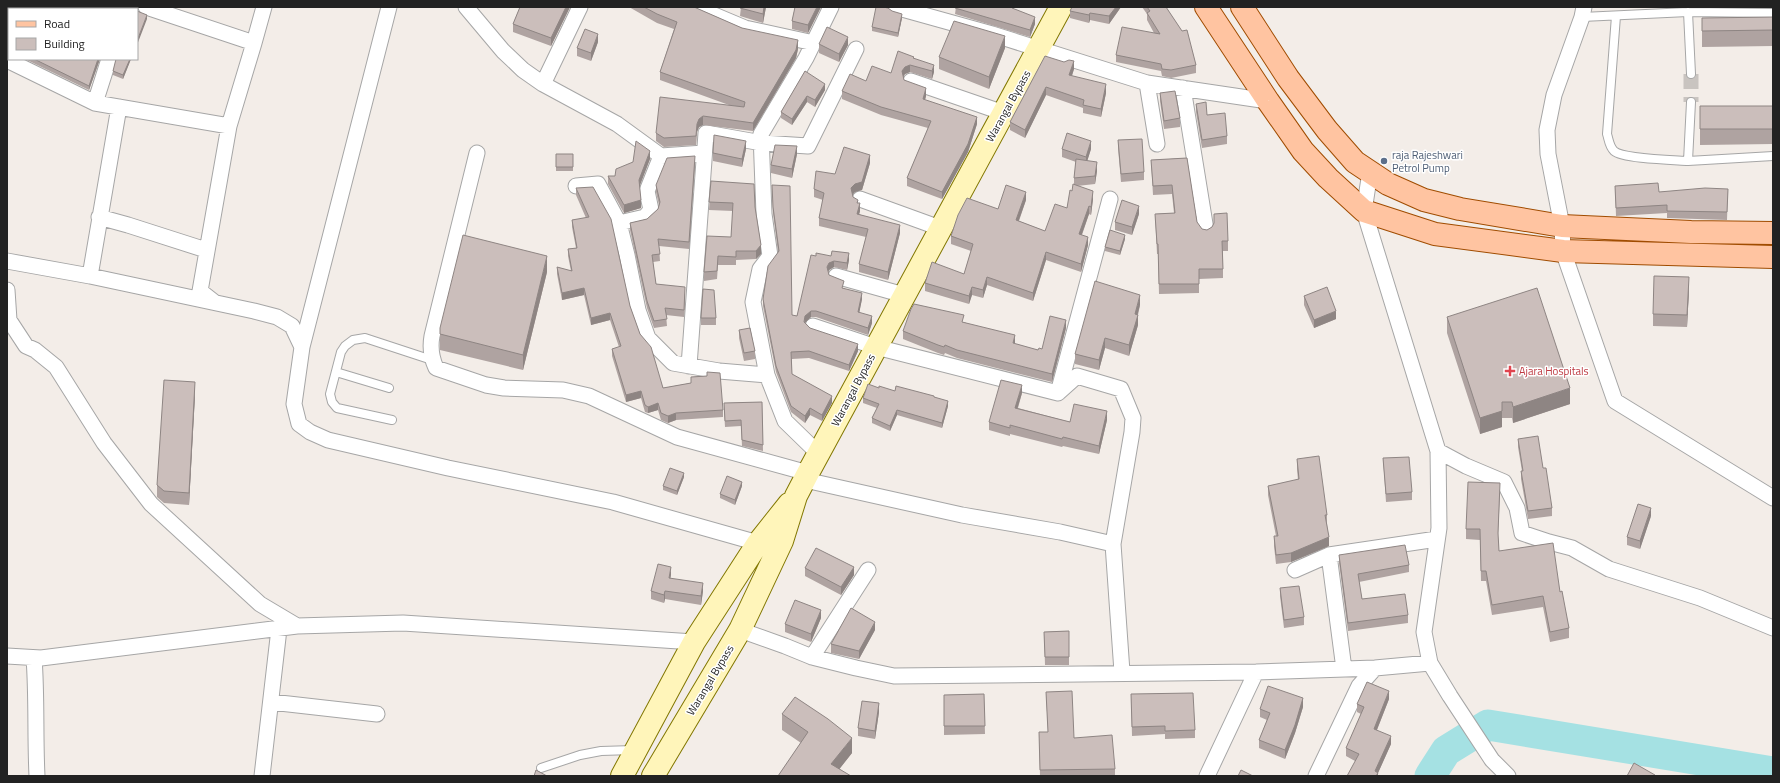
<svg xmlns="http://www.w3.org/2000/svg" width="1780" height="783" font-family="'Titillium Web',sans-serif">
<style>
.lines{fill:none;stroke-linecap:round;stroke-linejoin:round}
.river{stroke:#a5e1e3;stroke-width:31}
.street-tunnel{stroke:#c9c4c0;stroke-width:15;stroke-dasharray:15 8;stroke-linecap:butt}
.lane-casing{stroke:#a6a6a6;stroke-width:10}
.street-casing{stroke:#a6a6a6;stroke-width:17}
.secondary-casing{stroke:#827700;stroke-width:24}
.primary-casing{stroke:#a04c00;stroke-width:24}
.lane{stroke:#fff;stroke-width:8}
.street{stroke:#fff;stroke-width:15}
.secondary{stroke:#fff5ba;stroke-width:22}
.primary{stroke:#ffc4a1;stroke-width:22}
.wall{fill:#afa3a1}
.shaded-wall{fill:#8e8583}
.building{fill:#cbbebb;stroke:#8e8583}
.service-dot{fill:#5c6f8a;stroke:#fff;stroke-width:1.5}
.health-dot{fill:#e0444e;stroke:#fff;stroke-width:1.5}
.labels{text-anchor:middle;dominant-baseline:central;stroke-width:3;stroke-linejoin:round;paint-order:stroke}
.street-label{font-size:11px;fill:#222;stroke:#fff}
.service-label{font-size:11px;fill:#4e5e75;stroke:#fff;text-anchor:start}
.health-label{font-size:11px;fill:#be3a42;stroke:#fff;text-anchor:start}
</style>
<rect width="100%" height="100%" fill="#f3ede8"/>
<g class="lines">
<path class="river" d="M1430,776L1446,751L1488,725L1773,772"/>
<path class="street-tunnel" d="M1691,74V102"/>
<g class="lane-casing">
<path id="lane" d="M1616,16L1607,134C1609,140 1609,146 1614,151C1623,159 1674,160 1688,161
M1582,17L1688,12
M1691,74L1688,12L1773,13
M1691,102L1688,161L1773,156
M336,372L389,388
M392,420L337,408L332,402L330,394L341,352L345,346L353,340L365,338L432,360
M541,768L580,755L601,751L633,750"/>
</g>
<g class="street-casing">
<path id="street" d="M146,7L254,43L229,126L200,291L214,302
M466,7L503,51L523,70L543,84L617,124L661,156
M695,7L745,28L814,43
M895,7L992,34L1147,83L1268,101
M1584,7L1582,17L1554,95L1547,130L1548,154L1562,226L1563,251L1615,401L1773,498
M7,8L10,9
M129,9L130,7
M254,43L264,7
M7,60L95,103L229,126
M911,81L1004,113
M1147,83L1157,144
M543,84L580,7
M1183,88L1206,230
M95,103L109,59
M119,107L90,276L254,311L277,317L292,326L302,347L294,404L299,424L310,432L328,440L448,468L613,502L758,543
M477,153L432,336C430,347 431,357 436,368L486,385L504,388L563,390L589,396L677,437L808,473
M1370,172L1364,211L1438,451L1439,528L1424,632L1430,663L1450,696L1492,760L1508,776
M576,186L598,184L619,223L627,255L638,310L648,338L673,363L719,371L767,375
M860,199L940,228
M99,217L128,225L206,250
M619,223L645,217L651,210L647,191L661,156L704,153
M7,261L90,276
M836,276L904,295
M7,290L9,320L26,346L35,350L56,367L104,443L151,504L260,604L297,626
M813,326L876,347L1058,393L1077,376L1121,389L1133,418L1132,432L1113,544L1122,672
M302,347L389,7
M689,366L706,133L762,143L808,146L856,49
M1058,393L1110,199
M1438,451L1466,466L1504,482L1517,508L1522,533L1549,542L1572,548L1609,569L1700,598L1773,628
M819,454L785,421L767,375L753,302L760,269L770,256L764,214L761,134L806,58L831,7
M805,480L962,515L1060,532L1113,544
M1329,555L1344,669
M1295,570L1329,555L1437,539
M740,630L785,646L812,657L856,668L894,676L1256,672L1375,668L1430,663
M7,656L41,658L297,626L403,623L694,642
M812,657L868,570
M34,658C37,697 35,737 37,776
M271,702L377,714
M262,776L279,629
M1207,776L1256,672
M1316,776L1359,686L1375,668"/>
</g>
<g class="secondary-casing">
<path id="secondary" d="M622,776L694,642L758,543L789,504
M653,776L740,630L782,541L796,496L808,473L1061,7"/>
</g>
<g class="primary-casing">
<path id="primary" d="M1206,7L1268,101L1303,151L1328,178L1364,211L1435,234L1563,251L1773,257
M1242,7L1288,78L1327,130L1355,162L1388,184L1424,200L1460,209L1562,226L1691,232L1773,233"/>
</g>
<use href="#lane" class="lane"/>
<use href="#street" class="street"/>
<use href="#secondary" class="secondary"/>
<use href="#primary" class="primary"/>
</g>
<path class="wall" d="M31,7H120L121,9H36Z
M520,7H570L551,46L513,32V24Z
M629,7H694L742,28L798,49L796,58L753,131L703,125L699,127L697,132L696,145L664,147L656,141V133L729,105L660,80V72L674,29L657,23Z
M741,7H766L763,23L740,16Z
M795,7H821L808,33L792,29V21Z
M956,7H1014V9L1035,24L1030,37L955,14Z
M1121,7L1109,24L1090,20L1089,23L1070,18V11Z
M1142,7H1166L1196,65V73L1171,78L1162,76L1161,71L1116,62V55L1154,33L1147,20V14Z
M1773,17V46L1702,47V18Z
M902,18L898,37L872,31V27Z
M7,36L9,37V52L7,51Z
M598,42L591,61L577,56V48Z
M819,44L848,45L839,62L819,53Z
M1005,48L989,89L939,69V57Z
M1045,56L1074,69L1072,76L1106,93L1101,117L1083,113V108L1046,95L1025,138L1010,130V122Z
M25,59H100L89,90Z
M131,59L123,79L113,75V71Z
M914,59L934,72L932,79L910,72L905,74L904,76V80L926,96L925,100L977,124L968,152L942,199L907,186V178L928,128L881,115L842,99V91L866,81L891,73Z
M805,71L825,90L815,107L807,102L792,125L781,118V112Z
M1160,93L1180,118V127L1164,129L1160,101Z
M1196,104L1207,115L1227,136V144L1202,148L1196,112Z
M1700,106H1773V144L1700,145Z
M1118,140L1144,172V180L1121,182L1118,148Z
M746,149L742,167L713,161V153Z
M1062,149H1091L1087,161L1097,171L1095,184L1077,186L1093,199L1091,215L1089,214L1082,235L1088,245L1081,272L1046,260L1033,301L987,285L983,298L972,295L969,304L925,291V283L964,274L971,251L951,244V236L998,209L1026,200L1019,221L1045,231L1067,208L1074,185V178L1076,162L1062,157Z
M556,154H573V171H556Z
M797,154L792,178L771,173V165Z
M1187,158L1197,222L1202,229L1207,230L1212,227L1214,224V214L1228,241V251H1223V278L1199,279V293L1159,294L1158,254H1157L1155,214L1174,213L1172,194L1153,195L1151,160Z
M650,159L639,186L641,208L624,213L608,184V176H615Z
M695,163L689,249L659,246L660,261L653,262L656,284L685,294L684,317L666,315L667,326L654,328L647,308L630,230V223L647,219L658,209L659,205L656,192V185Z
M870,163L862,190L855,192L853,195V197L858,203L860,211L859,214L900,233L888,280L859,272V264L866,237L819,226V218L823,200L814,197V189L835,174Z
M711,181L755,207L761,254L756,259L736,260V265H718L717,279L704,281V272L731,237L733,211L709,210Z
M772,185L792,315L797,316L816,256L849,260L847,270L834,267L829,270L828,272L829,275L843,289L862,299L859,313L872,323L868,335L816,317H811L805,322L810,328L858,351L849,371L809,358L792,359V374L832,403L822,421L810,415L805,423L791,412L776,372L763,306V299L778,252L773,213Z
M1615,186L1659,192L1728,189L1727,220L1667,218V213L1616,216Z
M576,188L630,306L640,334L663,388L691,383V377L707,376V372L723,410V417L676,420L668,423L661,420L658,410L648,413L645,412L641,398L626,402L612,356V349L619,347L610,320L591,325L584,295L562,300L557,274V267L571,271L568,256V249L576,248L572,227V220L586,218L576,195Z
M1139,214L1132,235L1115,230V222Z
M1125,239L1120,255L1105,251V247Z
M547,272L523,370L440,350V328Z
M1689,290L1687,327L1653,326V314Z
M1304,296L1336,319L1314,328L1304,305Z
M1140,305L1138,315V325L1129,356L1105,348L1099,370L1075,364V354Z
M1447,317L1570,404L1513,423L1512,418H1502V427L1480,434L1447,333Z
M701,318H716V325H701Z
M964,322L1015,344L1038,350L1042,349L1066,328L1052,382L957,358L945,353L944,355L938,353L903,339V331Z
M739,330L755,351V359L744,361L739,338Z
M879,388L895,391L948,406L942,428L897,415L890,431L872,423V418L877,408L863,403V398Z
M1022,393L1018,408L1070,422L1107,420L1099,454L1063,446L1062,447L1010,434V436L989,430V422Z
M195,395L189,505L164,503L157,497V485Z
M762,402L763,451L742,446L741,426L725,427L724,409V403Z
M1518,439L1552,508V516L1528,519L1521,479V471H1522L1518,447Z
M1383,458L1412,492V500L1386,502Z
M1297,459L1327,515V524L1329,546L1291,562L1276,564L1274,546V536H1276L1268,495V486L1298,480L1297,469Z
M684,477L677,495L663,490V486Z
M742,486L735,505L720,498V494Z
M1500,493L1498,536L1499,551L1560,592L1569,628V638L1550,642L1543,607L1492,615L1486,581H1481L1480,540L1466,539V529Z
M1651,516L1640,549L1627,545V537Z
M1339,555L1409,565V572L1359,582L1362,599L1408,615V623L1348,631L1339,563Z
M805,568L854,575L841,595L805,576Z
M671,575L670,578L703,591L701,605L665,599L664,603L651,599V591Z
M1280,588L1304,617V625L1284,628L1280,596Z
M821,618L811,642L785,632V624Z
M875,630L859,659L831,653V644Z
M1069,631V665H1045L1044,632Z
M1046,692L1074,738L1115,769V776H1040L1039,732H1048Z
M984,694L985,734L944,735V695Z
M1131,694L1195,730V738L1165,739V734L1132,736Z
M1389,699L1377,730L1391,744L1378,773V776L1355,761L1346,756V748L1361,714L1357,712V704Z
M1303,707L1295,733L1285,759L1259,748V740L1267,720L1260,717V709Z
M879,712L875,739L858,736V728Z
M782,714L852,753L839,769L778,776L801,743L782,730Z"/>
<path class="shaded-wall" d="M566,7H570L551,46V38Z
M764,7H766L763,23V14Z
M817,7H821L808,33V25Z
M1116,7H1121L1109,24V16Z
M1090,13V20L1089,23V15Z
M902,14V18L898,37V33Z
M147,15V19L137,45V41Z
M1035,17V24L1030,37V30Z
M598,34V42L591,61V53Z
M1005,36V48L989,89V77Z
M848,37V45L839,62V54Z
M798,40V49L796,58L753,131V123Z
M98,59H100L89,90V86Z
M130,59H131L123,79V75Z
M1074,61V69L1069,84V75Z
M910,65V72L905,74L902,78V71L905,67Z
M934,65V72L932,79V71Z
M825,84V90L815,107V100Z
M1106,84V93L1101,117V109Z
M1046,87V95L1025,138V130Z
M926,88V96L923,107V99Z
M807,96V102L792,125V119Z
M703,116V125L699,127L697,132L696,145L697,124L699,119Z
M977,117V124L968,152L942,199V192Z
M746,141V149L742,167V159Z
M1091,141V149L1086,165V157Z
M797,146V154L792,178V169Z
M650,151V159L639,188V180Z
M870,155V163L862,190L855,192L851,196V188Z
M695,156V163L689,249V242Z
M1097,162V171L1095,184V176Z
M1093,191V199L1091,215V207Z
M1026,192V200L1016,228V220Z
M641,200V208L624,213V205Z
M860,203V211L857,222V214Z
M1089,206V214L1079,242V234Z
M1139,206V214L1132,235V227Z
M900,225V233L888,280V272Z
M1125,235V239L1120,255V251Z
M1088,237V245L1081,272V264Z
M761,245V254L756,259V251Z
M1046,252V260L1033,301V293Z
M849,253V260L847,270V263Z
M547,256V272L523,370V355Z
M834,261V267L829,270L827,274V267L829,263Z
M987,277V285L983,298V290Z
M1689,277V290L1687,327V315Z
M685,287V294L684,317V310Z
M972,287V295L969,304V296Z
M584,288V295L562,300V293Z
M862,293V299L858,319V312Z
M1140,295V305L1135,324V314Z
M811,311V317L805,323L804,328L805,316Z
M1336,311V319L1314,328V320Z
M610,313V320L591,325V318Z
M1138,315V325L1129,356V345Z
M872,316V323L868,335V328Z
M1066,320V328L1052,382V374Z
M1015,335V343H1013Z
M1105,338V348L1099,370V360Z
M858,344V351L849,371V365Z
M195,382V395L189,505V493Z
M1022,385V393L1015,416V408Z
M1570,388V404L1513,423V407Z
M641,391V398L626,402V395Z
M832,396V403L822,421V415Z
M948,401V406L942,428V423Z
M1502,402V427L1480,434V418Z
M658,403V410L648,413V407Z
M810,408V415L805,423V416Z
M897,410V415L890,431V426Z
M1107,411V420L1099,454V446Z
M676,413V420L668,423V416Z
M684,473V477L677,495V491Z
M742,482V486L735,505V500Z
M1651,508V516L1640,549V541Z
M1329,537V546L1291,562V553Z
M671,567V575L669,586V578Z
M854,567V575L841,595V587Z
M703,583V591L701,605V596Z
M665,591V599L664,603V595Z
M821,610V618L811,642V634Z
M875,622V630L859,659V651Z
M1389,691V699L1374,737V729Z
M1303,698V707L1295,733L1285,759V750Z
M879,703V712L875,739V731Z
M1391,736V744L1378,773V776H1375V771Z
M852,738V753L834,776L831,764Z"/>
<path class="building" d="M41,7H120L121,9H45Z
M520,7H566L551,38L513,24Z
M644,7H694L742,28L798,40L796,50L753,123L703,116L699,119L697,124L696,136L664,138L656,133L660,97L744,107L745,102L660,72L677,22L657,14Z
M741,7H764L763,14L740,8Z
M795,7H817L808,25L792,21Z
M876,7H883L888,8L892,11L902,14L898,33L872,27Z
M956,7H1012V8L1035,17L1030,30L955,8Z
M1072,7H1116L1109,16L1090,13L1089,15L1070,11Z
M1147,7H1166L1182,31L1187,30L1196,65L1171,70L1162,69L1161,64L1116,55L1122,27L1160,34L1147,13L1150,11Z
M137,11L147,15L137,41Z
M1773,17V30L1702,31V18Z
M954,21L1005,36L989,77L939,57Z
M827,27L848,37L839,54L819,44Z
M585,29L598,34L591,53L577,48Z
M7,36L9,37V48L7,47Z
M898,51L914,57L913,58L934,65L932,71L910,65L905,67L902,71L904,80L926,88L923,99L977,117L968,144L942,192L907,178L931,121L881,107L842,91L850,74L866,81L872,66L891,73Z
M1045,56L1064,62L1069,60L1074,61L1069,75L1106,84L1101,109L1083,105L1084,100L1046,87L1025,130L1010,122Z
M34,59H98L89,86Z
M116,59H130L123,75L113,71Z
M805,71L825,84L815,100L807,96L792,119L781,112Z
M1175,91L1180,118L1164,121L1160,93Z
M1206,102L1207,115L1225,113L1227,136L1202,140L1196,104Z
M1700,106H1773V129H1700Z
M1067,133L1091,141L1086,157L1062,149Z
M714,135L746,141L742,159L713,153Z
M1142,139L1144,172L1121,174L1118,140Z
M636,141L650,151L639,180L641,200L624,205L608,176H615L616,169L633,162Z
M775,145L797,146L792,169L771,165Z
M844,147L870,155L862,182L855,184L851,188L853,197L858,200L857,203H860L857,214L900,225L888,272L859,264L868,229L819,218L824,193L814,189L816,171L835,174Z
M556,154H573V167H556Z
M695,156L689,242L658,239L660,254L652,255L656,284L685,287L684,310L665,308L667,319L654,321L647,301L630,223L647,219L658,209L660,202L656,185L667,158Z
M1187,158L1197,222L1202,229L1207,230L1212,227L1214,223V214L1227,213L1228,241H1222L1223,269H1199V284H1159L1158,244H1157L1155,214L1175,213L1172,185L1153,186L1151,160Z
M1076,159L1097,162L1095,176L1074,178Z
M711,181L754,184L755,207L761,245L756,251H736V257L718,256L717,271L704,272L707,236L731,237L733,203L709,202Z
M1658,183L1659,192L1705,188L1728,189L1727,212L1667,211V205L1616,208L1615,186Z
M1073,184L1093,191L1091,207L1089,206L1079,234L1088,237L1081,264L1046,252L1033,293L987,277L983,290L972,287L969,296L925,283L932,262L964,274L973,244L951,236L958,215L967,198L998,209L1006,185L1026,192L1016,220L1045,231L1055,204L1067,208L1070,190L1072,191Z
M772,185L790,186L792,315L797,316L811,255L816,256V253L831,256L832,251L849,253L847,263L834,261L829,263L827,267L829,275L844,281L842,288L862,293L858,312L872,316L868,328L816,311H811L805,316L804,322L810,328L858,344L849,365L809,351L791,352L792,374L832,396L822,415L810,408L805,416L791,406L776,366L763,299L768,266L779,251L773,207Z
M593,187L611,219L630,306L640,334L651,347L663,388L691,383V377L707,376V372L720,373L723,410L676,413L668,416L661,413L658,403L648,407L645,405L641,391L626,395L612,349L621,346L610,313L591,318L584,288L562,293L557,267L572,271L568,249L577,248L572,220L589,217L576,188Z
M1122,200L1139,206L1132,227L1115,222Z
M1110,230L1125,235L1120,251L1105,247Z
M463,235L547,256L523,355L440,334V328Z
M1654,276L1689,277L1687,315L1653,314Z
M1095,281L1140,295L1135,314L1138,315L1129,345L1105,338L1099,360L1075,354Z
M1327,287L1336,311L1314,320L1304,296Z
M1537,288L1570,388L1513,407L1512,402H1502V411L1480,418L1447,317Z
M703,289L714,290L716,318H701Z
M914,304L964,315L962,322L1015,335L1013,343L1038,350L1039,348L1042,349L1050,316L1066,320L1052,374L957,350L945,345L944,347L938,345L903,331L911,309Z
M750,328L755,351L744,353L739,330Z
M164,380L195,382L189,493L164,491L157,485Z
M1001,380L1022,385L1015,408L1070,422L1074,404L1107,411L1099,446L1063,437L1062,439L1010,425V428L989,422Z
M868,384L879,388V386L895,391L896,386L934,396V397L948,401L942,423L897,410L890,426L872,418L879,404L863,398Z
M762,402L763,445L742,440L741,420L725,421L724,403Z
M1538,436L1543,468H1546L1552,508L1528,511L1521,471H1523L1518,439Z
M1319,456L1327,515H1325L1329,537L1291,553L1276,555L1274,536H1278L1268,486L1299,479L1297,459Z
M1409,457L1412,492L1386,494L1383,458Z
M670,468L684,473L677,491L663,486Z
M727,476L742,482L735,500L720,494Z
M1468,482L1500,483L1498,533L1499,551L1553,543L1560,592L1562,591L1569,628L1550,632L1543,596L1492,605L1486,571H1481L1480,529H1466Z
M1638,504L1651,508L1640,541L1627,537Z
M1405,545L1409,565L1358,574L1362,599L1405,594L1408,615L1348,623L1339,555Z
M816,548L854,567L841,587L805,568Z
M658,564L671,567L669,578L703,583L701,596L665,591L664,595L651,591Z
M1299,586L1304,617L1284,620L1280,588Z
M795,600L821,610L811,634L785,624Z
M851,608L875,622L859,651L831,644Z
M1069,631V657H1045L1044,632Z
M1367,682L1389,691L1374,729L1391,736L1375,771L1378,773L1376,776H1347L1359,754L1346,748L1364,707L1357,704Z
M1268,686L1303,698L1295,725L1285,750L1259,740L1270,713L1260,709Z
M1072,691L1074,738L1112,735L1115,769L1040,770L1039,732H1048L1046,692Z
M1193,693L1195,730L1165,731V726L1132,727L1131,694Z
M984,694L985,726H944V695Z
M795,697L828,719L852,738L831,764L851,776H778L808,732L782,714Z
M862,701L879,703L875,731L858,728Z
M1634,763L1655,775V776H1627Z
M536,770L547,776H534Z
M1241,770L1253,776H1238Z"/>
<circle class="service-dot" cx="1384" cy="161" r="4"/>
<path class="health-dot" d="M1508 365h4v4h4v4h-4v4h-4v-4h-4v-4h4z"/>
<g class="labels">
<g class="street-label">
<text transform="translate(1008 106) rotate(-61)">Warangal Bypass</text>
<text transform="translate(853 390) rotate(-62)">Warangal Bypass</text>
<text transform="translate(710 680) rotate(-59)">Warangal Bypass</text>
</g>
<g class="service-label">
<text x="1392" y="155">raja Rajeshwari<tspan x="1392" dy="13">Petrol Pump</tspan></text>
</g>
<g class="health-label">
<text x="1519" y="371">Ajara Hospitals</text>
</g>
</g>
<rect width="1780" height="783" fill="none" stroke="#222222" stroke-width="16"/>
<rect x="8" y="8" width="130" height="52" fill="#ffffff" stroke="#a7a7a7"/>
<rect x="16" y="21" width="20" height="6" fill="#ffc4a1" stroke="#a7a7a7"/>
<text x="44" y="28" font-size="12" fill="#222222">Road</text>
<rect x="16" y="38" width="20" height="12" fill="#cbbebb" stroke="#a7a7a7"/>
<text x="44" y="48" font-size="12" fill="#222222">Building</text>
</svg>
